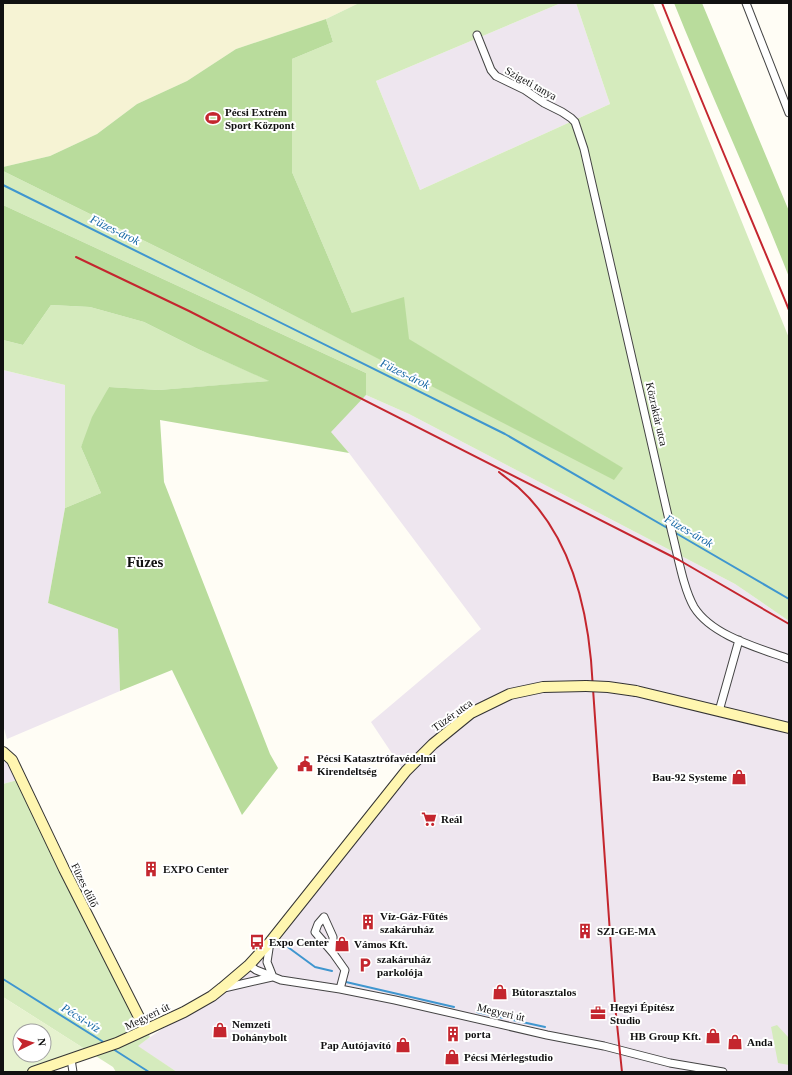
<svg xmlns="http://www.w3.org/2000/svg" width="792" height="1075" font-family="'Times New Roman',serif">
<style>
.industrial{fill:#eee6ef}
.farmland{fill:#f6f3d4}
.green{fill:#d5ebbd}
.forest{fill:#b9dc9c}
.pitch{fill:#e6f2cf;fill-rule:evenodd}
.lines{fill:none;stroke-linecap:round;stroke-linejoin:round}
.stream{stroke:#3f96cf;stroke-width:2}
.street-casing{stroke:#444;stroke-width:9}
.secondary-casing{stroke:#333;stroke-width:12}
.street{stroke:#fff;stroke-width:7}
.secondary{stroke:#fff6b0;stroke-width:10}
.rail{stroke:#c4262e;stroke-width:2}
.secondary-bridge-casing{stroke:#333;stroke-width:12;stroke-linecap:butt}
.secondary-bridge{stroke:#fff6b0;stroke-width:10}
.labels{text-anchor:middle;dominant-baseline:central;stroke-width:4;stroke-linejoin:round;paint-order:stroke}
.street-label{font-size:11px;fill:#111;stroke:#fff}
.poi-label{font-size:11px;font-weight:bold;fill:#111;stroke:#fff;text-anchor:start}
.water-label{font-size:12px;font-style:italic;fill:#1768a6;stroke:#fff}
.district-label{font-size:15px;font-weight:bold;fill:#111;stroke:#fff}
</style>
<rect width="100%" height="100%" fill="#fffdf5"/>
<path class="industrial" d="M561,3H576L610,104L420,190L376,81Z
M3,370L65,385V508L48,603L118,629L120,691L7,739L3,725Z
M366,395L409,414L735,584L789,621V1072H177L137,1046L183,1015L211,991L273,949L405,773L371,722L481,629L349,453L330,432Z
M14,759L21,779L3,784V763Z"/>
<path class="farmland" d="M3,3H359L326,19L236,49L187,81L137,104L97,134L50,156L3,167Z"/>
<path class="green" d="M359,3H561L376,81L420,190L610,104L576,3H653L789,338V621L735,584L409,414L366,395V373L3,205V171L252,294L614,479L622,468L408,339L352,313L292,172V59L333,42L326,19Z
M51,305L90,307L144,322L198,349L270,381L159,390L109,387L81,447L101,493L65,508V385L3,370V340L23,345Z
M21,779L150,1037L138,1046L177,1072H116L113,1067L3,997V784Z
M777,1025L789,1038V1065L778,1063L771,1027Z"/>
<path class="forest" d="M674,3H702L789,211V277C753,185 711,95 674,3Z
M326,19L333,42L292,59V172L352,313L404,297L409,339L623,468L614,480L252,294L3,171V167L50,156L97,134L137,104L187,81L236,49Z
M3,205L366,373V395L331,432L349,453L160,420L164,482L270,754L278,768L242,815L172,670L120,691L118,629L48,603L65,508L101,493L81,447L92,417L109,387L159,390L269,381L198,349L144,322L90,307L51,305L23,345L3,340Z"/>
<path class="pitch" d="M3,997L88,1051L30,1072H3ZM20,1031H44V1055H20Z"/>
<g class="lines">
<path class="stream" d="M3,185L505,434L669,529
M674,532L789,599
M285,945L315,967L332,971
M3,979L105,1043
M346,982L454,1007
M477,1012L504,1018
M513,1020L545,1027
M113,1049L149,1072"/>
<g class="street-casing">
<path id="street" d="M746,3L789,113
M477,35L491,70L496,76L525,90L544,103L562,112L571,118L575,122L584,149L672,533C678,555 683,588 694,607C712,636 759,648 789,659
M719,711L739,640
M270,942L267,962L273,977
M333,953L315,932L318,924L324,917L333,937V953L345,970L340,989
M249,965L256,970L281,980L340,989L395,1000L547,1035L604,1046L670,1063L723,1072
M224,988L272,977
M71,1059L73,1072"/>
</g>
<g class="secondary-casing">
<path id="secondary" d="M636,691L789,728
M3,752L12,760L64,869L145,1029
M33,1072L117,1043L184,1012L212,996L222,988L249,965L270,942L406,771L433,744L471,713L510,694L543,687L586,686"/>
</g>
<use href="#street" class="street"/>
<use href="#secondary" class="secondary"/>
<path class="rail" d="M662,3C703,106 747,208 789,310
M76,257L189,311L679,560L789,624
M499,472C505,477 512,482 518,487C567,531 585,596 591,660L615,1005L622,1072"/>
<g class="secondary-bridge-casing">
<path id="secondary-bridge" d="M586,686L608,687L636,691"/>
</g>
<use href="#secondary-bridge" class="secondary-bridge"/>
</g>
<defs>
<g id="stadium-bare" transform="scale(1.2)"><path d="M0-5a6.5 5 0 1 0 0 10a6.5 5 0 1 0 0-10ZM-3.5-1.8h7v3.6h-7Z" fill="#c4262e" stroke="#fff" stroke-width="2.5" paint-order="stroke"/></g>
<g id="civic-bare" transform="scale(1.2)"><path d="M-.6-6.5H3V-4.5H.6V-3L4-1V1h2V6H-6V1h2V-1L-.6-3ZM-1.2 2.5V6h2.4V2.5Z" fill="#c4262e" stroke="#fff" stroke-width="2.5" paint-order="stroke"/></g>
<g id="shop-bare" transform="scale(1.2)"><path d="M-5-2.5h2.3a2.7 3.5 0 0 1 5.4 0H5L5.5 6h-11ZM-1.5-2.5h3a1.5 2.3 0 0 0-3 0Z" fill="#c4262e" stroke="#fff" stroke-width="2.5" paint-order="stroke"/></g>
<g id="supermarket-bare" transform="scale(1.2)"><path d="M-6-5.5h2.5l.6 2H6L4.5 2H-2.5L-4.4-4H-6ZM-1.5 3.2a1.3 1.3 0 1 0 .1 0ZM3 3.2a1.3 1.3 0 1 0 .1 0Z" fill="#c4262e" stroke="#fff" stroke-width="2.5" paint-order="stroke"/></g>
<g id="building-bare" transform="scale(1.2)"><path d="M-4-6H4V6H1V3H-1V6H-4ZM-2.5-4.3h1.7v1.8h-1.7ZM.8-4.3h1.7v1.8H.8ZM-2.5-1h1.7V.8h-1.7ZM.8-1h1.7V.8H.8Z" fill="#c4262e" stroke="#fff" stroke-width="2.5" paint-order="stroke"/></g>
<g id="bus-bare" transform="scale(1.2)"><path d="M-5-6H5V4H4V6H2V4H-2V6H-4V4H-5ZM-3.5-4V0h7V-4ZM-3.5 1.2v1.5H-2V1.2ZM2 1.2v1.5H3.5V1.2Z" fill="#c4262e" stroke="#fff" stroke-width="2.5" paint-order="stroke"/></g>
<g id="parking-bare" transform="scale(1.2)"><path d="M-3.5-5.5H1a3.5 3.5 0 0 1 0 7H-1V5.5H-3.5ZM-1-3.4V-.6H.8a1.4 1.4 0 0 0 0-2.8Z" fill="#c4262e" stroke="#fff" stroke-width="2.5" paint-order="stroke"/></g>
<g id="office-bare" transform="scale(1.2)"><path d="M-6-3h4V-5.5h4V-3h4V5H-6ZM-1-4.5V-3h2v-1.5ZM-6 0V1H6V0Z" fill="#c4262e" stroke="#fff" stroke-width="2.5" paint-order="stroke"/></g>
</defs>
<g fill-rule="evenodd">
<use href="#stadium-bare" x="213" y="118"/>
<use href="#civic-bare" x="305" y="764"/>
<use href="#shop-bare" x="739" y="777"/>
<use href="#supermarket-bare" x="429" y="819"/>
<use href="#building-bare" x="151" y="869"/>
<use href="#building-bare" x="368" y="922"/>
<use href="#building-bare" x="585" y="931"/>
<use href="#bus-bare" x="257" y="942"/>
<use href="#shop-bare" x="342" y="944"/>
<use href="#parking-bare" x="365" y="965"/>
<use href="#shop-bare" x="500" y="992"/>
<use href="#office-bare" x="598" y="1013"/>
<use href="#shop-bare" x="220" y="1030"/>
<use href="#building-bare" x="453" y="1034"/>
<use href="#shop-bare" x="713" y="1036"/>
<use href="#shop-bare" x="735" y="1042"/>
<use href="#shop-bare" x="403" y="1045"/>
<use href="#shop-bare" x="452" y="1057"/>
</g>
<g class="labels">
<g class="street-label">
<text transform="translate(531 83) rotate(29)">Szigeti tanya</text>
<text transform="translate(657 414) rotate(77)">Közraktár utca</text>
<text transform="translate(452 715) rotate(-36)">Tüzér utca</text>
<text transform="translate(85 885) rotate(64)">Füzes dűlő</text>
<text transform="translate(501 1012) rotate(13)">Megyeri út</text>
<text transform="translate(147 1016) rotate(-26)">Megyeri út</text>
</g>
<g class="poi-label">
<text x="225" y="112">Pécsi Extrém<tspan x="225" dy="13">Sport Központ</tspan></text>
<text x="317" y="758">Pécsi Katasztrófavédelmi<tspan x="317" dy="13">Kirendeltség</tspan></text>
<text x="727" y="777" text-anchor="end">Bau-92 Systeme</text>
<text x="441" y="819">Reál</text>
<text x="163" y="869">EXPO Center</text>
<text x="380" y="916">Víz-Gáz-Fűtés<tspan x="380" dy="13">szakáruház</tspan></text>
<text x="597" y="931">SZI-GE-MA</text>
<text x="269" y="942">Expo Center</text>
<text x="354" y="944">Vámos Kft.</text>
<text x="377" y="959">szakáruház<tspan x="377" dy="13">parkolója</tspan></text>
<text x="512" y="992">Bútorasztalos</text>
<text x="610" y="1007">Hegyi Építész<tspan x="610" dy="13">Studio</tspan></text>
<text x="232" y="1024">Nemzeti<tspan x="232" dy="13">Dohánybolt</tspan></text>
<text x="465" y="1034">porta</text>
<text x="701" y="1036" text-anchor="end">HB Group Kft.</text>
<text x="747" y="1042">Anda</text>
<text x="391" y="1045" text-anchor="end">Pap Autójavító</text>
<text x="464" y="1057">Pécsi Mérlegstudio</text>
</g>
<g class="water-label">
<text transform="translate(115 230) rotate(26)">Füzes-árok</text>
<text transform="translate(405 374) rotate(26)">Füzes-árok</text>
<text transform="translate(689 531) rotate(30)">Füzes-árok</text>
<text transform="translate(81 1018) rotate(32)">Pécsi-víz</text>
</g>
<g class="district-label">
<text x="145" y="562">Füzes</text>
</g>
</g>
<rect width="792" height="1075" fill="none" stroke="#111111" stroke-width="8"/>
<g transform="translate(32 1043) rotate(85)"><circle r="19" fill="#ffffff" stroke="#a0a0a0"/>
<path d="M0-3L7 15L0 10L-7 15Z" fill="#c4262e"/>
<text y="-6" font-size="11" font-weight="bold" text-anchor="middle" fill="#111111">N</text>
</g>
</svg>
